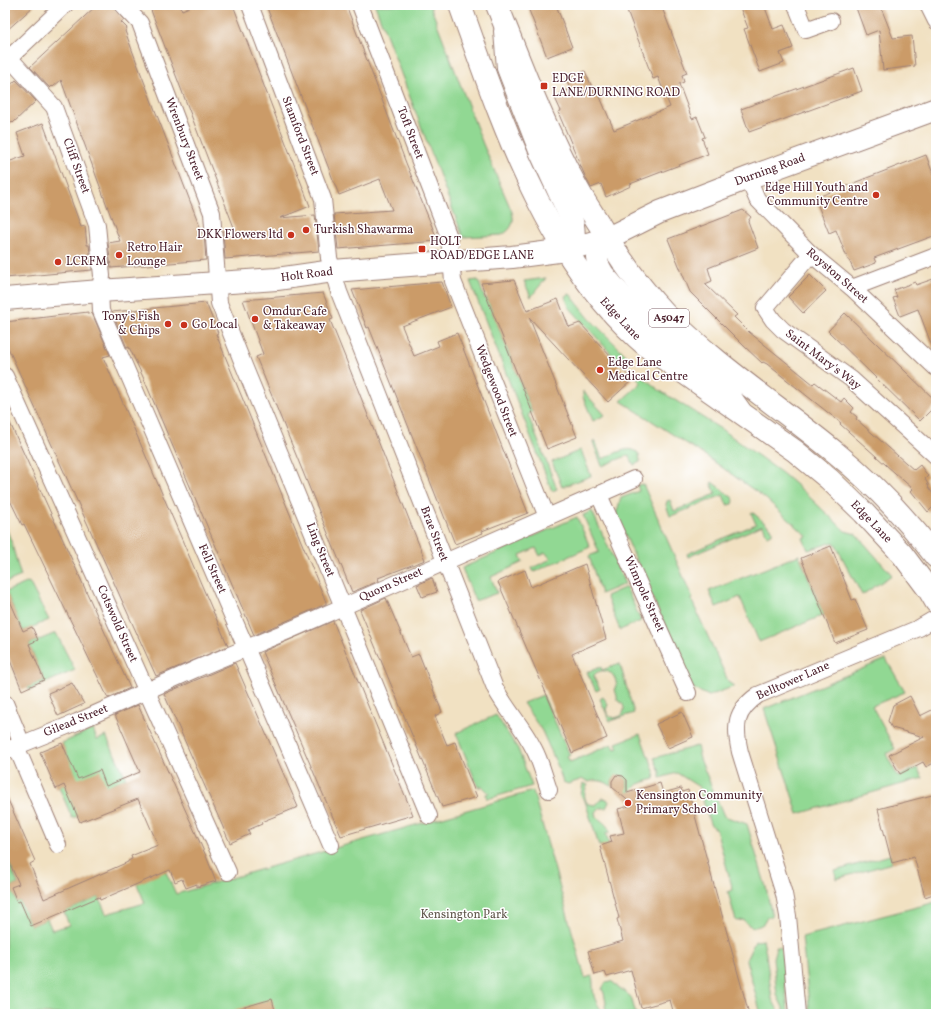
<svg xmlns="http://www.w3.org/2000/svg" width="941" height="1019" font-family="Vollkorn,serif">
<rect width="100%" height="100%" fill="#fff"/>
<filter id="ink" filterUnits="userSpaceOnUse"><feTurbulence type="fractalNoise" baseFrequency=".025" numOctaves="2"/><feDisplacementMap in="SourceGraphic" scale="8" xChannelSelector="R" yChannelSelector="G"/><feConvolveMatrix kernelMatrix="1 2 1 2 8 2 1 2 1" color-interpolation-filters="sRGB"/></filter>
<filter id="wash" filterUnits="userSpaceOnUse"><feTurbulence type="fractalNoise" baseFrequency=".012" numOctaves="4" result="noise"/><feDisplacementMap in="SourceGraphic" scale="16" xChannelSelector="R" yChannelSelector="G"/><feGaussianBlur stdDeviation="0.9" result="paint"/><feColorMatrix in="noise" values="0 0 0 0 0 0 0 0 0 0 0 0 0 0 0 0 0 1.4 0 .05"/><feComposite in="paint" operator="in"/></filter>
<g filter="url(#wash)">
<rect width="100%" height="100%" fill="#f1e1c2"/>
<g fill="#91d893" stroke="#6e7c5f">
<path d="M375 5H430L483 144 512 212C515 222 512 229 502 235L463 237Z"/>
<path d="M546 278 531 297 524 281Z"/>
<path d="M478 280 485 299 487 298 532 412 528 415 557 489 552 491 470 281Z"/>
<path d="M570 294 589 318 632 361 626 366 617 357 615 358 569 307 565 296Z"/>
<path d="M637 372 659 390 724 431 782 473 802 490 845 531 856 534 892 575 862 595 834 542 808 550 803 538 807 536 765 498 706 456 621 401 641 383 635 375Z"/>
<path d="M583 391 605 415 593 421 583 397Z"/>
<path d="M595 441 602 459C613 455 630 443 639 454L640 462 634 465 629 455 602 466 593 442Z"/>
<path d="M581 450 591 476 562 487 552 462Z"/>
<path d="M712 482 733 498 734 501 733 504 727 505 723 495 671 516H670L666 505 667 501 670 500 674 511 716 494 711 483Z"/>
<path d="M643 484 693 599H691L729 683 735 686 709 696 692 688 616 514 621 498 639 491 637 485Z"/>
<path d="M592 511 625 584 601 594 589 556 599 552 583 515Z"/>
<path d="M752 512 772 529V534L767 536 763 525 688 557 687 554 756 524 751 513Z"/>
<path d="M577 517 590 547 534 572 532 568 551 559 545 552 540 556 536 548 520 555 523 562 491 577 497 593 475 601 462 568Z"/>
<path d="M5 526C13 542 15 559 21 576L5 583Z"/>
<path d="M799 555 824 615 759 642 740 597 716 607 709 591Z"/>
<path d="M29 582 49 620 23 631 7 594 5 592Z"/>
<path d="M626 587 641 621 620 630 606 596Z"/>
<path d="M56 633 75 670 29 690 28 687 44 680 29 644Z"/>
<path d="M886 659 905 692 872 706 895 749 886 754 898 777 917 768 923 778 798 814 764 709Z"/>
<path d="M620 664 634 713 610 721 600 699 603 697 608 704 606 710 609 716 615 718 621 716C626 711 625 703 617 700 618 696 615 692 615 688 616 684 617 685 616 682 614 671 601 667 594 675L595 680 600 689 596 691 587 672 601 667 602 670Z"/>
<path d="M543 695 570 755 567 757 570 762 612 744 615 749 618 748 616 743 640 734 648 756H649L655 774 654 779 638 784 631 791 623 795V791L627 787V780L623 776H616L612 781V787C606 781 597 779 589 782L583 779 568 784 563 782 558 767 542 731 523 703Z"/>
<path d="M496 715 518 749 532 786 487 799 486 794 489 793 483 787H478L456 733Z"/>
<path d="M93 729 97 740 106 736 126 778 88 794 78 816 72 818 59 787 77 779 62 743Z"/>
<path d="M697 746 700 759 724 816 747 824 766 887 772 917H767L764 923C757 929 749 928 744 920L736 921 728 892 733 890 716 829 710 824 699 787 677 773 660 778V772L654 758Z"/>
<path d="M583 783 588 785C584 790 583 798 588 804L596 805 602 798 607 799 609 802 606 808H599L595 812 596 817C602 821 608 825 610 832L606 833 611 852 605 845 599 846 585 801 581 795Z"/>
<path d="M533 791 585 978 592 976C594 984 592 992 595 999 597 1005 601 1008 602 1014H5V853L18 884 11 887 17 902 20 901 31 926 47 919 52 930 69 925 64 912 99 897 106 914 145 903 137 884 161 861 176 894Z"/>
<path d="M890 855 892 863 836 879 835 871Z"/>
<path d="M936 902V1014H810L802 937Z"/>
<path d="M763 940 766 954 772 999 780 1014H761L746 960 755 941Z"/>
<path d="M776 947H781L788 1011 785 1012 777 995 773 958Z"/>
<path d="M611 981 631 997 636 1014H608L605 1007 606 1003 604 993 602 989 606 982Z"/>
</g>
<g id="blocks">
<g fill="#cb9b67">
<path d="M5 5H35L5 32Z"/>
<path d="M97 5H114L116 11 124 20 121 22 127 28 125 31 138 66 200 227 201 233H204L206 260 111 268 108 243 120 241 61 80 53 87 52 86 50 88 30 67Z"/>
<path d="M149 5H180L182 10 194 5H233L310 206 280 218 315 215 319 251 225 259 223 231 235 230Z"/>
<path d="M266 5H346L406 163 438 241 338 249 334 214 392 210 380 179 339 195Z"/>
<path d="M527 5H556L572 47 547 57Z"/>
<path d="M625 5H661L687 73 682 75 684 82 679 84 692 119 697 117 705 137 702 138 708 154 630 184 631 186 606 197 601 184 591 188 585 176 558 112 561 111 555 98 561 96 560 94 570 89 566 79 585 71 595 94 598 92 614 130 670 107 658 77 653 79Z"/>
<path d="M739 5H764L773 29 784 25 793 48 780 53 784 63 760 72 744 29 748 28Z"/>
<path d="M855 5H880L893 38 912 36 915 66 883 70 879 30 866 35Z"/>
<path d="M854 68 862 91 749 132 741 109Z"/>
<path d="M16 80 36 101 13 123 12 122 5 128V90Z"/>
<path d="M43 123 81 227 85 226 87 245H89L92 270 5 278V163L25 156 17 133Z"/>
<path d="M926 155 936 182V235L874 258 876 263 854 271 849 260H848L836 230 829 233 815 198Z"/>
<path d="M743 210 751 217 748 221 758 248 708 268 712 281 705 284 737 315 734 317 749 332 813 384 815 382 841 402 844 398 854 408 851 412 857 417 856 419 914 470 920 465 928 476 925 479 929 486 928 487 936 498V504L928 512 911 491 913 489 840 424 841 423 767 364 763 362 762 363 744 346 690 292 668 239Z"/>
<path d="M810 275 826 291 803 313 788 297Z"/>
<path d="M936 278V353L935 354 918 309 900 316 893 298 897 297 894 290 915 282 916 285Z"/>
<path d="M514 280 527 311 558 299 569 327 580 323 632 380 608 402 529 317 577 437 547 449 481 283Z"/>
<path d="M442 282 451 307 402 326 414 356 439 346 437 341 457 333 528 513 482 531 483 533 455 544 369 327 367 328 352 290Z"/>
<path d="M323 293 333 319 330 320 345 357 425 560 378 578 379 581 352 592 256 357 263 354 243 300Z"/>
<path d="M206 303 218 333 216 334 326 602V604L254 635 143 377 129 347 127 348 112 312Z"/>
<path d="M88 312V314L92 313 110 355 103 357 228 646 156 676 5 341V322Z"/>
<path d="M845 313 936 401V405L920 421 828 331Z"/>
<path d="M5 412 130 688 108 698 24 524 22 525 5 490Z"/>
<path d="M831 546 852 600 855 599 868 630 835 643 801 558Z"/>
<path d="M585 564 606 639 572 654 607 738 572 753 498 582 525 570 531 587Z"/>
<path d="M432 578 437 592 422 597 417 585Z"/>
<path d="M5 589 23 631 32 627 38 640 29 644 44 680 22 690 5 648Z"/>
<path d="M386 598 411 657 419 654 442 712 435 716 447 745 455 742 477 797 442 807 360 610Z"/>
<path d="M333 621 413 815 341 836 262 652Z"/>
<path d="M235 663 298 807 261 822 262 824 248 830 250 834 230 843 164 694Z"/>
<path d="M72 683 84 704 58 716 48 693Z"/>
<path d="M910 696 920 716 936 708V762L926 767 923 762 900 774 889 755 924 737 892 728 888 721 893 705Z"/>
<path d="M138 705 206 856 216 881 197 887V884L186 888 182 879 175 882 170 870 100 900 99 897 31 926 20 901 17 902 11 887 19 884 5 853V793L35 861 30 864 44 899 128 862V861L132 859 131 856 158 845 138 799 80 822 64 785 56 789 40 752 62 743 78 779 100 770 106 786 140 772 115 715Z"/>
<path d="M682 712 693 737 668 748 656 724Z"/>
<path d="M616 775 623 776 627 780V793L660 783 663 793 681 788 682 792 688 790 749 1014H674L670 1000 641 1008 631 970 607 977 605 972 595 975 588 951 623 941 617 919 619 918 600 846 612 842 610 836 624 833 618 809 633 805 612 787V781Z"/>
<path d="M936 794V893L925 897 914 857 892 863 878 809Z"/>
<path d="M272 999 276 1014H235L234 1010Z"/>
</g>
</g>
</g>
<g filter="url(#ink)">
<use href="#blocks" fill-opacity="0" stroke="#9e8076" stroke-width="1"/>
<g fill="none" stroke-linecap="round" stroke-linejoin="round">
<g stroke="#9e8076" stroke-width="18">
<g id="street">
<path d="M123 5 140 23 212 213 219 303 244 366 429 816"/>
<path d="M250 5 323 199 329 258 339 292 495 688C506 709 523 727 534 749 541 762 544 776 549 790"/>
<path d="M360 5 449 237 453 281 547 517"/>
<path d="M796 5 806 30 831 21"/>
<path d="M928 5 936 21"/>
<path d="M5 53 54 107 97 225 102 276 100 291 101 311 331 845"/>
<path d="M5 62 65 5"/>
<path d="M748 178 757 199 811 254 852 288 936 368"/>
<path d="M811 254 765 308 773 320 783 330 851 379 936 456"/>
<path d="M852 288 936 256"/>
<path d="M5 376 228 872"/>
<path d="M599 495 688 693"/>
<path d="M5 703 22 744"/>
<path d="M16 746 58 845"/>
<path d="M5 751 77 722 196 669 290 630 634 479"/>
<path d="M797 1014 788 916 784 894 740 752C734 726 735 711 758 695L919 628 936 618"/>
</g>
</g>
<g stroke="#9e8076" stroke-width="24">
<g id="secondary">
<path d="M505 31 508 68 541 153 571 218C575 230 576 241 566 250"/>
<path d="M608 238 602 244 597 257 598 265 603 274 636 313 658 335 683 357 720 383 740 411"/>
<path d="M5 299 100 291 277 279 333 271 512 257 566 250 608 238 660 212 748 178 936 109"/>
</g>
</g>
<g stroke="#9e8076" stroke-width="24">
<g id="highway">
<path d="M460 5C503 125 548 264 649 348L795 451 829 479 864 513 902 554 929 590 936 602"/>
<path d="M497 5C521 65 544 127 575 184 582 198 591 211 599 224 618 256 639 287 665 314 717 366 780 407 836 453 873 483 907 519 936 557"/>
</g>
</g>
<use href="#street" stroke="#fff" stroke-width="16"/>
<use href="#secondary" stroke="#fff" stroke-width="22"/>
<use href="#highway" stroke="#fff" stroke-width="22"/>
</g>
</g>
<g fill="#c8321e" stroke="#fff" stroke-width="1.5">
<rect x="540" y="82" width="8" height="8" rx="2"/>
<circle cx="876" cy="195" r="4"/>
<circle cx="306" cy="230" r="4"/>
<circle cx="291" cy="235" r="4"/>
<rect x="418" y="245" width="8" height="8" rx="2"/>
<circle cx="119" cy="255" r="4"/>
<circle cx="58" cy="262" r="4"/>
<circle cx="255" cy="319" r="4"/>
<circle cx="168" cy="324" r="4"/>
<circle cx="184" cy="325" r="4"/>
<circle cx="600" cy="370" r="4"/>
<circle cx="628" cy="803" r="4"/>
</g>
<g text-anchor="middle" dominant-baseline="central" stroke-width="3" stroke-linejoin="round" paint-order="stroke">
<rect fill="#fff" stroke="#80626b" stroke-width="1" x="649" y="309" width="40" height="18" rx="3"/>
<g font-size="11" font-weight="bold" fill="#4a1f2b">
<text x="669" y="318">A5047</text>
</g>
<g font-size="12" fill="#4a1f2b" stroke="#fff" text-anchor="start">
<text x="552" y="79">EDGE<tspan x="552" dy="14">LANE/DURNING ROAD</tspan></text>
<text x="868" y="188" text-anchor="end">Edge Hill Youth and<tspan x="868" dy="14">Community Centre</tspan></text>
<text x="314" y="230">Turkish Shawarma</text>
<text x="283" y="235" text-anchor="end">DKK Flowers ltd</text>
<text x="430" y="242">HOLT<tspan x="430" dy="14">ROAD/EDGE LANE</tspan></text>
<text x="127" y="248">Retro Hair<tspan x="127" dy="14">Lounge</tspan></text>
<text x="66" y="262">LCRFM</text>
<text x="263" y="312">Omdur Cafe<tspan x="263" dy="14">&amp; Takeaway</tspan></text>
<text x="160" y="317" text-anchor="end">Tony's Fish<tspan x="160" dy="14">&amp; Chips</tspan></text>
<text x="192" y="325">Go Local</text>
<text x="608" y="363">Edge Lane<tspan x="608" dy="14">Medical Centre</tspan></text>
<text x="636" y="796">Kensington Community<tspan x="636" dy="14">Primary School</tspan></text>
</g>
<g font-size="12" fill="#4a1f2b" stroke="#fff">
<text transform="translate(410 133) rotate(69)">Toft Street</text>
<text transform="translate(300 136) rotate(69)">Stamford Street</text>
<text transform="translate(184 139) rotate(69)">Wrenbury Street</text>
<text transform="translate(76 166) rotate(70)">Cliff Street</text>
<text transform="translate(770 170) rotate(-20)">Durning Road</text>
<text transform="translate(307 275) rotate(-7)">Holt Road</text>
<text transform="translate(837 276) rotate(41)">Royston Street</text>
<text transform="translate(620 319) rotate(47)">Edge Lane</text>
<text transform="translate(823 360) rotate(37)">Saint Mary's Way</text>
<text transform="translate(496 391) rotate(69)">Wedgewood Street</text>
<text transform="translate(871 522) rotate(46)">Edge Lane</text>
<text transform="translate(434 534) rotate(69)">Brae Street</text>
<text transform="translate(320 550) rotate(68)">Ling Street</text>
<text transform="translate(212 569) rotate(66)">Fell Street</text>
<text transform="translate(391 585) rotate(-24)">Quorn Street</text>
<text transform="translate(644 594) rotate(66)">Wimpole Street</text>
<text transform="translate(117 624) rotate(66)">Cotswold Street</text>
<text transform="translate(793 681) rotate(-24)">Belltower Lane</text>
<text transform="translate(76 721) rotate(-22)">Gilead Street</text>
</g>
<g font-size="12" fill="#5f564a" stroke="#fff">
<text x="464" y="915">Kensington Park</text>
</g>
</g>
<rect width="941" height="1019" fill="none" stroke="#fff" stroke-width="20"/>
</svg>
